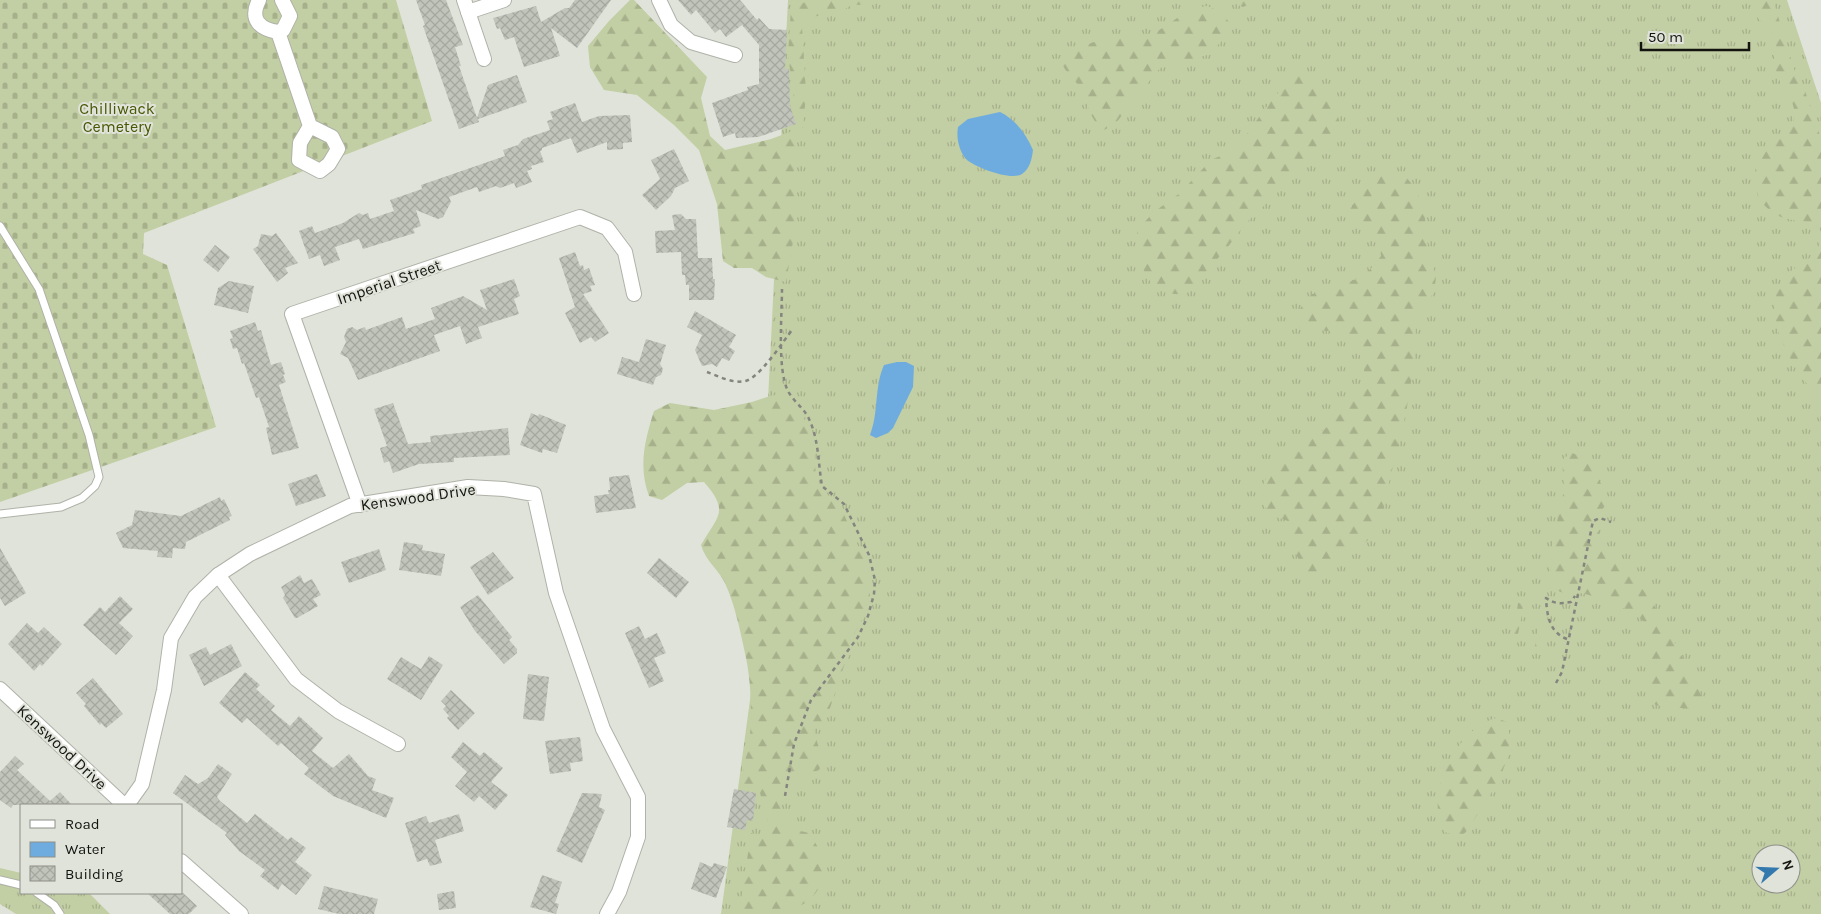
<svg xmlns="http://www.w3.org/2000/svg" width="1821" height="914" font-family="Karla,sans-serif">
<defs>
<pattern id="grass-tufts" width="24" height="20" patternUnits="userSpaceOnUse" patternTransform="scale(1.25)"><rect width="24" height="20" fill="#c2cea3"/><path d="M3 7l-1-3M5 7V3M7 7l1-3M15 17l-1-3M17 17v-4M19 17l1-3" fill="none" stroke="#a6b08b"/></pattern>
<pattern id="forest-firs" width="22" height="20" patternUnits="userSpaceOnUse" patternTransform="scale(1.25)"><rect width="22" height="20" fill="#c2cea3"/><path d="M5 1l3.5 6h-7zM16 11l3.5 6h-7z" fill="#a6b08b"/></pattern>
<pattern id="cemetery-stones" width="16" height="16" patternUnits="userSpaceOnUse" patternTransform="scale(1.25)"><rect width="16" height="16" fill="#c2cea3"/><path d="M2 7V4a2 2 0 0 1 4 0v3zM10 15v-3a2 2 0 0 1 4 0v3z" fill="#a6b08b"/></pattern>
<pattern id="building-cross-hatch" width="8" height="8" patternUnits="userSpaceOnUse" patternTransform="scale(1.25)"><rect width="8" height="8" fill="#c1c4ba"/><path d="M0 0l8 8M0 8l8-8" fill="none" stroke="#a5a89f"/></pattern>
</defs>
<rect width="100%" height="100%" fill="#e0e3d9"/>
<g fill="url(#grass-tufts)" fill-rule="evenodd">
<path d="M788 0H1787L1821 103V914H721L763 604 764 480ZM1761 854H1791V884H1761Z"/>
<path d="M0 868 21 873V893H89L110 914H16L0 904Z"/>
</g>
<g fill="url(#forest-firs)">
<path d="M630 0H634L707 77 701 98 710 136 725 150 771 139 798 129 788 55 791 9 809 0H890C877 4 868 4 855 5 850 5 846 9 841 11 826 15 812 13 802 27L806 93 803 128 798 129 794 165 795 230 786 282 766 277 752 268H734L723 261 717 204 699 150 674 125 637 95 604 90 590 67 588 46 609 21Z"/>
<path d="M1226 0H1259L1243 7Z"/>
<path d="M1754 0H1773L1796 75 1803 85 1821 139V232L1818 225C1806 220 1794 222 1781 217 1768 211 1757 201 1756 186 1755 179 1754 170 1757 164 1765 143 1799 135 1794 109 1793 100 1787 97 1783 89 1780 83 1778 75 1775 68 1772 57 1778 47 1775 38 1768 19 1754 27 1754 0Z"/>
<path d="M1207 6 1221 12 1229 22 1222 41 1207 55 1160 68 1115 124 1104 130C1088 119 1088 100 1078 85 1071 75 1064 70 1059 59 1070 49 1105 37 1120 36 1130 36 1133 39 1146 35 1163 31 1174 19 1189 10 1194 8 1202 7 1207 6Z"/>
<path d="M1301 73C1313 78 1313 79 1321 90 1323 93 1327 93 1330 96 1334 99 1336 105 1337 110 1342 132 1332 151 1311 159L1245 224 1227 248 1186 294C1146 298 1137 263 1137 230L1154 212 1180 193 1211 160 1236 149 1270 102 1291 78Z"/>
<path d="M1388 172 1405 176 1416 189 1424 209 1428 248 1436 277 1434 293 1416 313 1415 357 1406 413 1386 495 1382 520 1376 534 1343 559 1332 571 1323 575H1314L1305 569 1292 548 1291 522 1270 515C1266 508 1260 499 1262 490 1263 477 1288 450 1298 442 1306 436 1318 435 1326 428 1337 418 1361 393 1364 377 1365 371 1363 364 1361 358 1359 351 1356 344 1350 339 1335 327 1315 333 1299 327L1295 319 1301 307 1312 294C1321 294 1327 290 1336 287 1358 279 1367 276 1381 256L1379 241 1372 228 1352 221 1349 211 1370 179Z"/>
<path d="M1821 237V401C1796 373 1753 310 1787 275 1801 260 1818 260 1821 237Z"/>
<path d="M773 395 783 397 795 405 804 418 813 447 816 475 821 488 841 508 868 568 870 596 865 614 855 632 852 650 844 666 826 720 813 729 819 748 826 749V756L819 770 801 777 782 794C781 805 782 817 772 825L777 822 779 826 809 833C819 847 826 861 822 880 812 914 773 914 739 914L751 833 761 835 765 833 767 824H771L768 822 760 793 743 786C741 769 748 754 750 737 752 710 751 680 745 653 740 630 735 605 725 583 718 569 705 560 701 545 718 515 730 512 704 482L687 483 662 500 649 496C638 466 645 440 654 411L670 403 714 410 752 402Z"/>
<path d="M1572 453C1591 458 1605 485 1606 505L1596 516C1596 551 1637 575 1654 605 1672 637 1690 670 1705 704L1704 709 1699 711C1686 706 1661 709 1654 704 1638 692 1660 651 1648 627 1640 612 1601 598 1585 594 1575 591 1565 597 1556 589 1540 574 1562 508 1564 488 1564 478 1561 468 1564 458Z"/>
<path d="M1518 603 1524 604 1515 649 1511 648Z"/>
<path d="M1540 612 1544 613 1540 647H1535Z"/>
<path d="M1496 718 1507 722C1518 764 1487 798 1466 832L1459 837 1445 832C1422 796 1457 728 1496 718Z"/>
</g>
<path fill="url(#cemetery-stones)" d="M0 0H396L432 121 144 233 143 254 167 265 216 427 0 502Z"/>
<g fill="#6eacdf">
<path d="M1000 112C1016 120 1026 134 1033 150 1032 158 1030 169 1022 174 1011 181 977 168 967 160 959 152 956 137 958 127L968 119Z"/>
<path d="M897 362H906L914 366 913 387 893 428 888 433 876 438 870 435C879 413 874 387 884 365Z"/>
</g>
<g fill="url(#building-cross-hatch)">
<path d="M416 0H446L463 45 455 47 461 66H459L477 118 488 85 517 75 527 102 478 119 479 122 459 129 423 26 425 25Z"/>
<path d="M575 0H611L577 48 551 28 560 56 524 67 514 37 505 40 500 28 497 29 493 18 536 6 541 22 565 8H569Z"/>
<path d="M678 0H740L757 20 759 18 769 29 787 30 785 69H789L790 106 796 124 758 137 736 138 735 133 723 137 712 103 748 90 747 87 759 84V45L742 25 726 37 720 29 715 33 696 10 691 15Z"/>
<path d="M575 103 582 122 599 116 630 115 632 142 623 143V149L607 150V142L577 153 571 138 542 148V150L540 151 544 162 531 166 532 169 527 171 532 182 516 188 514 183 500 188 496 186 479 192 477 187 449 197 451 202 443 217 438 219 416 210 421 226 413 229 415 233 363 249 359 239 335 247 340 260 324 266 320 255 309 259 299 231 312 226 315 233 343 223 359 213 363 215 368 213 370 219 394 211 390 200 422 189 421 185 505 156 503 150 518 145 523 139 550 130 547 121 553 119 550 112Z"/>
<path d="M674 149 689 181 675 188 671 196 656 210 642 195 660 179 651 160Z"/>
<path d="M681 214 686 219H696L698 258H712L713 279H715L714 300H689V285H686L685 275H682L681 252 656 253 655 231 675 230 672 215Z"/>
<path d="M276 233 298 263 285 268 288 273 277 282 253 249 258 246 261 234 272 236Z"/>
<path d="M215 245 230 257 218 272 203 260Z"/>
<path d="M575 252 580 266 583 265 584 270 589 268 595 285 590 286 592 291 583 294 609 333 595 342 591 337 580 343 565 313 575 307 559 258Z"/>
<path d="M514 279 520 296 514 299 519 314 478 327 482 338 466 344 460 326 434 335 440 351 358 380 348 358 340 354 346 342 344 337 347 329 352 327 357 330 365 327 366 330 402 317 406 329 435 319 431 308 463 296 487 310 480 290Z"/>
<path d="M229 281 254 286 248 313 214 305 218 288Z"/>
<path d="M695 311 736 335 729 347 735 351 729 361 722 358 717 367 712 364 702 366 695 350 702 335 687 327Z"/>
<path d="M255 322 258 331 261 330 271 365 281 362 285 374 283 375 286 382 279 385 299 448 272 455 266 428 269 427 259 397 256 398 244 363 242 364 237 348 233 349 230 339 233 338 230 331Z"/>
<path d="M646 339 666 345 660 364 663 369 661 375 656 377 653 385 617 374 622 357 639 362Z"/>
<path d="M393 403 408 444 431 442 430 436 508 428 510 455 454 458V462L419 464 393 473 389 461 384 463 380 448 387 446 374 409Z"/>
<path d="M531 413 538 416 539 414 566 425 557 453 543 449 542 453 520 445Z"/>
<path d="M317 474 326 496 296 506 288 484Z"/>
<path d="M629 475 636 508 596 513 594 496 609 494 608 490H610L609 477Z"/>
<path d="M220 497 221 501 224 499 232 516 229 517 230 520 186 542 185 549 173 548 172 558 157 557 158 551 123 548 116 533 132 525 135 510 181 516Z"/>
<path d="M404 542 423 545 422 550 445 554 441 576 399 570Z"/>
<path d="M0 548 26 593 5 606 0 598Z"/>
<path d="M379 549 386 570 349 583 341 562Z"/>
<path d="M493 552 514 578 488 595 470 567Z"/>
<path d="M659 558 689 582 676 598 647 573Z"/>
<path d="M300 575 304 583 312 579 321 595 313 599 318 606 297 618H295L283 598 285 595 281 587Z"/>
<path d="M478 595 512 637 509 640 517 649V653L504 664 475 631 460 607Z"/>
<path d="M120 596 133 609 119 623 133 636 116 655 83 625 100 607 105 612Z"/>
<path d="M27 623 38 633 44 627 62 644 42 666 40 664 34 671 8 644Z"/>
<path d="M639 626 645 639 657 633 666 653 654 658 664 681 649 688 625 633Z"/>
<path d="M231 644 242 666 204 686 189 655 206 647 210 655Z"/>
<path d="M429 656 443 665 421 700 387 679 401 657 421 669Z"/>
<path d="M245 672 260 685 256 689 275 706 271 710 290 726 299 716 323 738 312 751 333 768 349 754 368 776 376 779 372 790 394 798 386 818 333 796 304 774 309 768 281 743 278 746 247 718 242 723 219 703Z"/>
<path d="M528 674 549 677 544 721 523 719Z"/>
<path d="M93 678 123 714 106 728 101 723 100 725 84 706 86 704 76 693Z"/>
<path d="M451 690 475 713 458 730 447 718 449 716 443 709 446 706 441 701Z"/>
<path d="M580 737 583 761 570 763 571 771 550 774 545 741Z"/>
<path d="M463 742 480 756 484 752 503 768 491 782 508 795 495 810 479 796 474 802 455 786 467 772 451 757Z"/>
<path d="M15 756 24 764 17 770 50 801 60 792 72 805H13L11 808 0 800V772Z"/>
<path d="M218 764 232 774 217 797 220 801 247 823 255 814 288 840 291 837 306 848 295 862 312 875 296 895 282 884 278 890 260 876 265 870 239 851 225 835 227 833 173 793 185 775 198 784 208 778Z"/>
<path d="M734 789 756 793 753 821 747 820 745 830 727 827Z"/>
<path d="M582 793 602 794 599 807 605 810 582 863 556 851Z"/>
<path d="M459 814 464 831 435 840 442 863 430 866 427 859 417 862 405 823 426 816 429 823Z"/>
<path d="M700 862 712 867 714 863 727 867 716 898 691 889Z"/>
<path d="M542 875 562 882 555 903 559 904 556 914 530 907Z"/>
<path d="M324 886 378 899 374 914H339L318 909Z"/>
<path d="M454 891 456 908 439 910 437 894Z"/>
<path d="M147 893H183L197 906 189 914H170Z"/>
</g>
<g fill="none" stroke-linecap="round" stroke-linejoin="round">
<g stroke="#afb2a8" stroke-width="9">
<g id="service">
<path d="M0 226 39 289 89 435 99 477 95 486 82 498 61 507 0 514"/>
<path d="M0 880 21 885"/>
<path d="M37 893 54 905 60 914"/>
</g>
</g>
<g stroke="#afb2a8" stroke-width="16">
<g id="minor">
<path d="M259 0C249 20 260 29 278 32"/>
<path d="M464 0 484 59"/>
<path d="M659 0 671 25 691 42 735 55"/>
<path d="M468 12 504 0"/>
<path d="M278 32 310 126 332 137 338 149 329 164 320 171 299 160 300 143 310 126"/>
<path d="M278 32 283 30 290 16 282 0"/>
<path d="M360 505 292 314 580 217 607 228 625 252 634 294"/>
<path d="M218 575 296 679 338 711 398 744"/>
<path d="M0 689 124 805"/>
<path d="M127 805 142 784 164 690 171 638 195 597 218 575 250 554 350 506 468 487 504 489 534 494 556 593 603 729 638 797V837L619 892 607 914"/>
<path d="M181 861 241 914"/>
</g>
</g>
<g stroke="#83857e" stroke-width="2.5" stroke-dasharray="4 4" stroke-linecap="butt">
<path d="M782 289C782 314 777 370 788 391 793 401 804 408 809 419 819 440 818 463 822 486L844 504 869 555 875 580 874 594 868 616 858 637 811 700 794 744 785 796"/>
<path d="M707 372C718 376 733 384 745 381 760 378 783 341 793 329"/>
<path d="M1567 639C1549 632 1547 615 1546 598 1555 604 1560 604 1571 602L1575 596"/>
<path d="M1556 683 1562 672 1593 521 1600 518 1611 522"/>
</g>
<use href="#service" stroke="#fff" stroke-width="7"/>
<use href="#minor" stroke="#fff" stroke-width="14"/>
</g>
<g text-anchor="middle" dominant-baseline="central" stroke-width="4" stroke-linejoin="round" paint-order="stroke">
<g font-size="16" fill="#485803" stroke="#e0e3d9">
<text x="117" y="108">Chilliwack<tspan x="117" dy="18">Cemetery</tspan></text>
</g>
<g font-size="16" fill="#131410" stroke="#e0e3d9">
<text transform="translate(389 282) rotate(-19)">Imperial Street</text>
<text transform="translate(418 497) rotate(-8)">Kenswood Drive</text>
<text transform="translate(62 747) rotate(43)">Kenswood Drive</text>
</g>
</g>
<rect x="20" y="804" width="162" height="90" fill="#e0e3d9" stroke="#8e9089"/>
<rect x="30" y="820" width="25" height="8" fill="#ffffff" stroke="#8e9089"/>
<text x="65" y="829" font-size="15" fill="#131410">Road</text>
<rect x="30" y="842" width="25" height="15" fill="#6eacdf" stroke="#8e9089"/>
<text x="65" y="854" font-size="15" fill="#131410">Water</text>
<rect x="30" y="866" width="25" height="15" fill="url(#building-cross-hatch)" stroke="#8e9089"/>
<text x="65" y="879" font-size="15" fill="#131410">Building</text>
<g transform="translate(1776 869) rotate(71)"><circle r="24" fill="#e0e3d9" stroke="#8e9089"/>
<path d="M0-4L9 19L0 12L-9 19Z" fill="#3379ae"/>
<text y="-8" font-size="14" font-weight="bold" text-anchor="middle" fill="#131410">N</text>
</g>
<path d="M1641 42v8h108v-8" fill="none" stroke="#131410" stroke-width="2.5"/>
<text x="1648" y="42" font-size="15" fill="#131410" stroke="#e0e3d9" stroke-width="4" paint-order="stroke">50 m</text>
</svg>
